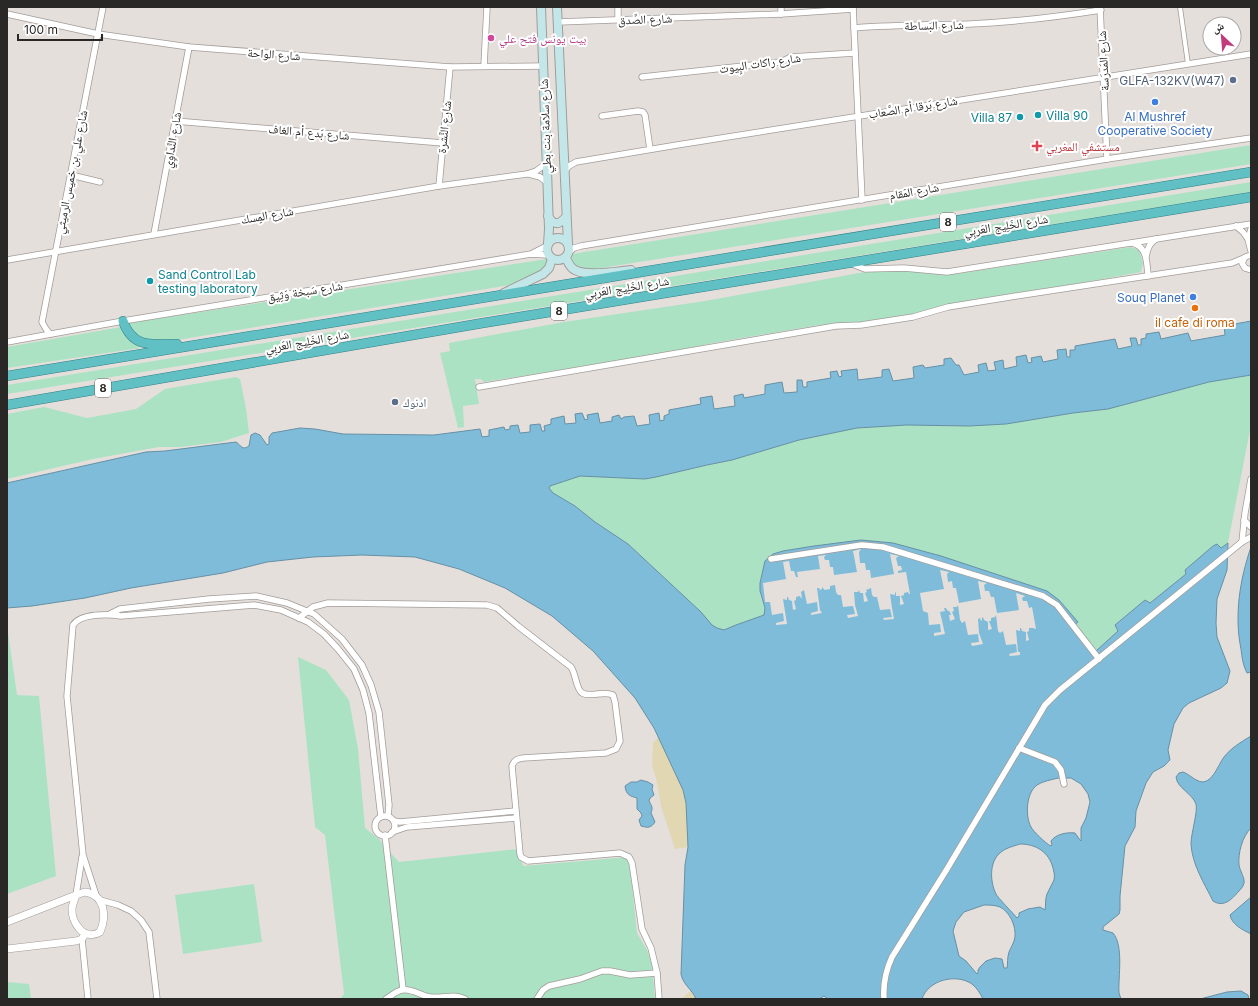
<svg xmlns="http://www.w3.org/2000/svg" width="1258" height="1006" font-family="Inter,'Noto Naskh Arabic',sans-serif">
<rect width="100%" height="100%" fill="#e5dfdc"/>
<g fill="#abe2c3">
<path d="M1251 145V164L589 270 573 264 572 254Z"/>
<path d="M1251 182V192L7 394V385Z"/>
<path d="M1131 247 1139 250 1143 263 1141 272 1064 286 976 299 925 312 862 323 819 325 713 343 665 353 484 382 481 379H475L479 404 463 406 464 427 458 428 440 353 450 351 449 343 564 322 705 301 870 271 895 269 932 274H956Z"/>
<path d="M547 259 548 267 510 285 159 343 136 337 129 323Z"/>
<path d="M121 327 131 341 140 348 7 368V347Z"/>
<path d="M1251 375V425L1228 543 1221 549 1217 544 1213 546 1185 570 1186 574 1149 603 1145 600 1115 625 1118 631 1096 651 1074 625 1077 622 1069 613 893 543 861 540 814 546 783 551 773 554C770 561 760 585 760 591 759 599 768 607 764 615L736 625 724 630 717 628 712 625 701 612 628 544 595 522 575 506 553 493 549 488 550 486 580 476 645 479 656 477 707 465 732 460 799 440 857 428 907 425 969 426 1050 417 1073 413 1108 409 1209 382Z"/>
<path d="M236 377 240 379 246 408 249 433 221 442 180 447H159L93 459 7 479V414L44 407 87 418 136 409 165 389Z"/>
<path d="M7 632H8L17 695 39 696 56 876 7 894Z"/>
<path d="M298 657 326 670 349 700 358 749 365 828 379 839 384 846 399 862 518 849 523 866 629 857 637 933 647 950 652 964 655 999H340L344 994 325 835 315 827Z"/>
<path d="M254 884 262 942 183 954 175 895Z"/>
<path d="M7 982 29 984 31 999H7Z"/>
</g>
<g fill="#e1d7b2">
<path d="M659 736 683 790 686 803 688 847 675 849 661 806 656 778 652 765 653 743Z"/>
<path d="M691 990 696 999H682Z"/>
</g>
<g fill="#7fbcda" stroke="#6690a4" fill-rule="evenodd">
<path d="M1251 321V375L1209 382 1108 409 1073 413 1006 424 969 426 907 425 857 428 799 440 732 460 707 465 656 477 645 479 580 476 550 486 549 488 553 493 575 506 595 522 628 544 701 612 712 625 717 628 724 630 736 625 764 615 765 608 760 591V583L765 561 773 554 783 551 814 546 861 540 893 543 941 556 1047 591 1059 600 1078 622 1074 625 1096 651 1118 631 1115 625 1145 600 1150 603 1186 574 1185 570 1213 546 1217 544 1221 548 1228 543 1227 570 1217 599 1216 623 1217 637 1230 671 1227 683 1221 688 1189 703 1183 708 1174 724 1168 750 1170 760 1164 766 1153 772 1146 783 1136 811 1135 827 1125 846 1120 896V910L1119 914 1103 927V930L1113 933C1124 946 1118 977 1119 993L1121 999H983C980 993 977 988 972 984 956 973 928 980 922 999H828L824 996 819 999H696C692 989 683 985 681 974L685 865 688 847 686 803 683 790 654 728 635 698 593 651 552 616 505 588 459 569 415 557 362 555 313 557 267 562 223 573 131 588 85 598 32 606 7 608V483L146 452 165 451 236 442C241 445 242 451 249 446L251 435 255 433 260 435 267 445 269 444V437L272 433 300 428 315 429 343 434 434 435 480 429 482 437 489 436V430L504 427 505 430 510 429V426L518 425 520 433 530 432V425L540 424 542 431H545L544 426 551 424V419L564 416 565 424 576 423 575 414 582 413 585 420 588 419 587 415 598 413 600 423 612 421V417L619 415 621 419 624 417 634 416 637 426 650 424 649 415 659 413 660 421 664 420V416L669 414V410L701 404 700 398 712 396 714 409 735 406 734 396 743 394 744 398 765 394V385L782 382 784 393 797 392V380H802L803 387H807V382L831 378 830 372 837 371 839 377 842 376 841 371 857 369 858 380 882 377V370L889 369 893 381 914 378 913 367 923 365 925 368 944 365V359L951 358 956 365H959L964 375 979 372 978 365 986 363 988 371 996 370 994 362 1003 360 1004 369 1017 366 1016 357 1026 355 1028 363 1032 362 1031 358 1041 356 1043 362 1058 359 1057 350 1066 349 1067 357H1070V350H1075V346L1115 339 1118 349 1132 346 1130 338H1136L1138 345H1141V339L1146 338V334L1159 332 1161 339 1188 333 1191 341 1225 335 1224 326ZM1058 778H1071L1081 784 1088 794 1090 802 1086 818 1081 828V841L1080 840 1075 833C1067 832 1056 834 1051 841L1052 845 1051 846C1046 844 1033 831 1031 827 1025 816 1026 793 1037 785 1043 781 1051 780 1058 778ZM1020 844C1036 844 1049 852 1053 868 1054 872 1055 876 1054 880 1052 885 1049 889 1047 894 1045 899 1046 905 1045 910L1040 907 1028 909 1019 913V916L1017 918C1014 914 997 897 996 894 990 882 989 862 1000 853 1005 848 1014 846 1020 844ZM984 905C989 905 995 905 1000 907 1010 912 1016 926 1015 937 1014 943 1011 947 1009 952 1007 958 1008 963 1007 968H1004L1002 959 995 958 986 961 980 967 978 970V973L977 974 966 961 959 956 953 931 956 922 964 912Z"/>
<path d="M1251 547V672L1247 673C1243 665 1242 658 1241 649 1234 615 1240 579 1251 547Z"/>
<path d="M1251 736V828C1242 837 1238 853 1239 865 1240 871 1245 878 1244 883 1243 887 1241 889 1239 891 1232 899 1224 908 1213 901 1204 883 1192 864 1191 844 1191 833 1198 812 1196 804 1192 793 1177 788 1176 777L1179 773 1183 772C1189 774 1195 781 1202 782 1213 782 1218 765 1224 757 1231 748 1241 742 1251 736Z"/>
<path d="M641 780 648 782 653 785 652 789 654 795 650 798 649 801C652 806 653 808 651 813L655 822C651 828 648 828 641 826L639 820 642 816 641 813 637 809V798C630 796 626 795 625 786L631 782H637Z"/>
<path d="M1251 897V934C1243 930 1232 925 1230 915Z"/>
<path d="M1241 991 1248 995 1249 999H1200L1227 992Z"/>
</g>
<g fill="#e5dfdc">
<path d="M861 549 859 552 860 563H865L866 570H870L871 578 894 574 890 554 899 556 896 558 898 566H901L902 570 898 571V573L906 572 910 594H909L908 592 904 593V595L901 596 904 604 900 605V596H896V592L895 593V595L890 594 892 608 894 619 884 620 883 618 892 617 890 609 880 610 877 597H874L872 595 871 588 866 590 867 592 865 593 868 601 864 602 863 593H860L859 590 858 592H854L855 605 858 616 848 618 847 615 855 614 853 606 843 607 841 595H838L836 592 835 585 830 586V589L825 590 822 587V589L820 590 819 588H817L820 610 822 613 811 615V613L818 611 817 602 807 604 804 590 801 592 802 598H801L800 596 796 597V600L794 601 796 609 793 610 792 601 789 600 788 597H787V600L783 599 787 624 776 625V623L784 621 783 613 772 615 770 602H765L763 583 786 579 783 562 789 561 791 571H794L796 577H798L797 572 820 569 818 556 826 555 824 557 825 560H829L830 567H833L834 575 857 572 853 551Z"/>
<path d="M940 570 949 572 947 574 948 582 952 581 953 588H956L959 603 981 599 978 581 987 583 984 585 985 591H989L991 597H994L997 613 1019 610 1016 593 1025 596 1022 598 1023 601H1027L1029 608 1032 607 1036 629 1033 628H1029V631L1027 632 1029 640 1026 641V632L1022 631 1021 628H1020V631L1016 630 1018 652H1020V655L1010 656 1009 654 1017 652 1016 644 1006 645 1003 631 1000 633 998 631 996 615 995 617 991 618V621H989L992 629 988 630V622L984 620 983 617 982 618V620L981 621 980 618 978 619 979 633 983 644 972 646 971 643 979 642 978 634 968 635 965 621 962 623 960 620 958 605 957 607H953L954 611 952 612 955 619 950 621 949 615H951L950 612 947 610 946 608H944L945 611 940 612 945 634 934 636V633L941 632 940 624 929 625 928 613 923 611 920 593 944 589Z"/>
</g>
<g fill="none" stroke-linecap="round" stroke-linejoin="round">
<g stroke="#a29c99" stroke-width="5.5">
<path id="pedestrian" d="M1180 7 1188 64"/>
</g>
<g stroke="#a29c99" stroke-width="7">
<g id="minor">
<path d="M618 7V20"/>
<path d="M781 7V14"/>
<path d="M853 7 862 200"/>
<path d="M1100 7 1107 159"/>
<path d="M7 14 98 34 189 47 450 67 543 66"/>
<path d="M558 22 781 14 853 9"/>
<path d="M854 28C892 25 931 25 970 24 1014 22 1057 17 1101 10"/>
<path d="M484 66 487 7"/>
<path d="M642 77 781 62 791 57 855 53"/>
<path d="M602 116 638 111 643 112 645 115 650 149"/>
<path d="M175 121 443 143"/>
<path d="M564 172 569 166 576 162 677 145 1251 54"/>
<path d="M529 174 540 177 548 183"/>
<path d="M71 175 100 182"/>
<path d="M439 186 450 67"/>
<path d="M1236 226 1243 232 1248 239"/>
<path d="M1251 229 1248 239 1251 251"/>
<path d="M154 234 189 47"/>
<path d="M1132 243C1147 246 1147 263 1148 276"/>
<path d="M533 253 547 246"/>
<path d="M568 253 574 248 581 246 1107 159 1251 138"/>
<path d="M1251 255 1245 257 1242 263 1245 268 1251 270"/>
<path d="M1146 257C1147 249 1149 243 1156 239"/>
<path d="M7 260 439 186 527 174 536 171 547 163"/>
<path d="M852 264 865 269 904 268 947 272 1251 224"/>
<path d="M50 334 46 329 42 322 103 7"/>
<path d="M7 342 123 321 531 254 548 255"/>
<path d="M479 387 836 326 861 325 913 317 948 307 1016 296 1232 263 1244 258"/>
<path d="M1244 520 1251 527"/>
<path d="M1242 542 1245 513 1251 479"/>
<path d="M771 559 855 546 862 545 883 547 1043 596 1057 605 1099 659"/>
<path d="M110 614 120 609 209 599 256 596 287 603 314 614 342 639 362 665 371 685 379 712 389 805 388 816"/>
<path d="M299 618 313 607 328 603 487 605 497 608 518 626 571 667C576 674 576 689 582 693 591 698 603 690 613 695L615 702 620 741 616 749 606 753 523 758C517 759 514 760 512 766L520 854 521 857 528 861 620 853 629 857 632 863 642 929 651 948 657 973 659 999"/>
<path d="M1019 748 1055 762 1061 770 1064 784"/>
<circle cx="385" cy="826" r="10"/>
<path d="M394 821 400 822 515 811"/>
<path d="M392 832 407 827 516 818"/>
<path d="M385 835 403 989"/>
<path d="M76 895 82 857"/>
<path d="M96 895 83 855 67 696 73 625C81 613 108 614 121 616L254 605 281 610 308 622 324 634 338 649 354 669 363 690 369 713 381 817"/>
<path d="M100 900 118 905 131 911 141 920 149 932 157 999"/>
<path d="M82 939 88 999"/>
<path d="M386 999C391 996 396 991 402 990 412 988 421 996 430 997 442 999 453 993 465 999"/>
<path d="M537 999 543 990 549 986 580 979 602 971H610L630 975 657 973"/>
<path d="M884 999C883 985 886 970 892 957L947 869 1045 705 1060 690 1242 542 1251 537"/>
</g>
</g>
<g stroke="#a29c99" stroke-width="8">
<g id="tertiary">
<path d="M85 892C105 895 107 916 100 932 84 942 71 922 72 908 73 903 75 899 76 895Z"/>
<path d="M7 922 76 895"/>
<path d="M7 949 76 941 82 939 85 934"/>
</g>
</g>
<g stroke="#a29c99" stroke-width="10">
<g id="secondary">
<path d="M541 7 547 170 549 229 548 244"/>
<path d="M557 7 568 244"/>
<path d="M548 216C554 226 559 225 566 217"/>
<circle cx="558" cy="249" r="11"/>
<path d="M566 258C568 262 570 268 575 270 587 277 618 271 631 270"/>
<path d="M504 293 543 274 549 268 552 259"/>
</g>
</g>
<g stroke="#338084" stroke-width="10">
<g id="trunk">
<path d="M123 321C133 349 152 344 177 344"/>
<path d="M7 376 1251 172"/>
<path d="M7 405 483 323 1251 197"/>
</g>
</g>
<use href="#pedestrian" stroke="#fff" stroke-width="4"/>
<use href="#minor" stroke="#fff" stroke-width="5.5"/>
<use href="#tertiary" stroke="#fff" stroke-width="7"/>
<use href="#secondary" stroke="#c3e7e9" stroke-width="8"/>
<use href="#trunk" stroke="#60c0c4" stroke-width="9"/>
</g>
<circle fill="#d1479c" stroke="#fff" stroke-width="1.5" cx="491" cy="38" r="4"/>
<g fill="#5c6f8a" stroke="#fff" stroke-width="1.5">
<circle cx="1233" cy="80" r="4"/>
<circle cx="395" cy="402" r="4"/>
</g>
<g fill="#3f7fe0" stroke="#fff" stroke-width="1.5">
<circle cx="1155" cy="102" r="4"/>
<circle cx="1193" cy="297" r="4"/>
</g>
<g fill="#0f9aa8" stroke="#fff" stroke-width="1.5">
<circle cx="1038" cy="115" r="4"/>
<circle cx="1020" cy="117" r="4"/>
<circle cx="150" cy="281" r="4"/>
</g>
<path fill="#e0444e" stroke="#fff" stroke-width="1.5" d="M1035 140h4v4h4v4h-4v4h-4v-4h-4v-4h4z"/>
<circle fill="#e8710a" stroke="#fff" stroke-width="1.5" cx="1195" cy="308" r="4"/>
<g text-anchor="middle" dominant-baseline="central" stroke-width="4" stroke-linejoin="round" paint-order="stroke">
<g fill="#fff" stroke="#6a6868" stroke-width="1">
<rect x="940" y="213" width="16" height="18" rx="3"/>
<rect x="551" y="302" width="16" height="18" rx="3"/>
<rect x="95" y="379" width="16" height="18" rx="3"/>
</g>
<g font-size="11" font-weight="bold" fill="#2a2827">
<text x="948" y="222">8</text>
<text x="559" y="311">8</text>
<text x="103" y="388">8</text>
</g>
<g font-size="12" fill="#2a2827" stroke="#fff">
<text transform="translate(645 19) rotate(-2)">شارع الصِّدق</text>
<text transform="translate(934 25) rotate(-1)">شارع البَساطة</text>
<text transform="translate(274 54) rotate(4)">شارع الواحة</text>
<text transform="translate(1103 61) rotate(-93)">شارع المَدرَسة</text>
<text transform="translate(760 63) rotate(-8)">شارع راكات البِيوت</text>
<text transform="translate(913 107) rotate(-9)">شارع بَرقا أم الصَّعاب</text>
<text transform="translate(545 126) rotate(-92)">شارع سلامة بنت بطي</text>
<text transform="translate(444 127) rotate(-84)">شارع النَّشرة</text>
<text transform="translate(309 132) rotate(5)">شارع بَدع أم الغاف</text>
<text transform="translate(172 140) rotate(-80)">شارع النَّداوِي</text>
<text transform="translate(71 172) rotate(-79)">شارع علي بن خميس الرميثي</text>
<text transform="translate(914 191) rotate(-10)">شارع المَقام</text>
<text transform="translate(267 215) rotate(-10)">شارع المِسك</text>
<text transform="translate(1006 225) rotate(-9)">شارع الخَلِيج العَربِي</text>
<text transform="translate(627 287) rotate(-9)">شارع الخَلِيج العَربِي</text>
<text transform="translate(305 291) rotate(-9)">شارع سَبخة وَثِيق</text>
<text transform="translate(307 341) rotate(-10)">شارع الخَلِيج العَربِي</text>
</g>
<g font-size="12" fill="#b23c85" stroke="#fff" text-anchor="start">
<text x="499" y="38">بيت يونس فتح علي</text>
</g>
<g font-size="12" fill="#4e5e75" stroke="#fff" text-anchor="end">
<text x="1225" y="80">GLFA-132KV(W47)</text>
<text x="403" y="402" text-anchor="start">ادنوك</text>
</g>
<g font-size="12" fill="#0d838f" stroke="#fff" text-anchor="start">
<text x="1046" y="115">Villa 90</text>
<text x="1012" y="117" text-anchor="end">Villa 87</text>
<text x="158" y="274">Sand Control Lab<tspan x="158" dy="14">testing laboratory</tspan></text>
</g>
<g font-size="12" fill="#366cbe" stroke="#fff">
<text x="1155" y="116">Al Mushref<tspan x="1155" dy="14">Cooperative Society</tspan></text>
<text x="1185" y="297" text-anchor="end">Souq Planet</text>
</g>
<g font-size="12" fill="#be3a42" stroke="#fff" text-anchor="start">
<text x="1046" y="146">مستشفي المغربي</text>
</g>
<g font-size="12" fill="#c56008" stroke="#fff">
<text x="1195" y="322">il cafe di roma</text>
</g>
</g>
<rect width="1258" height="1006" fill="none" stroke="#2a2827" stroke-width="16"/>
<g transform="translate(1222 36) rotate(334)"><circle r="19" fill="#ffffff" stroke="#aaa9a9"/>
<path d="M0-3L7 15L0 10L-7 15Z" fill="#c13b7d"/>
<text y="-6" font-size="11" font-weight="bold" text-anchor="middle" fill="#2a2827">ش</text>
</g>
<path d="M18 34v6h84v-6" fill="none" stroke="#2a2827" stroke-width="2"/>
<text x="24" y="34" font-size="12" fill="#2a2827" stroke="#ffffff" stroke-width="3" paint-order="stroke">100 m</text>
</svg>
